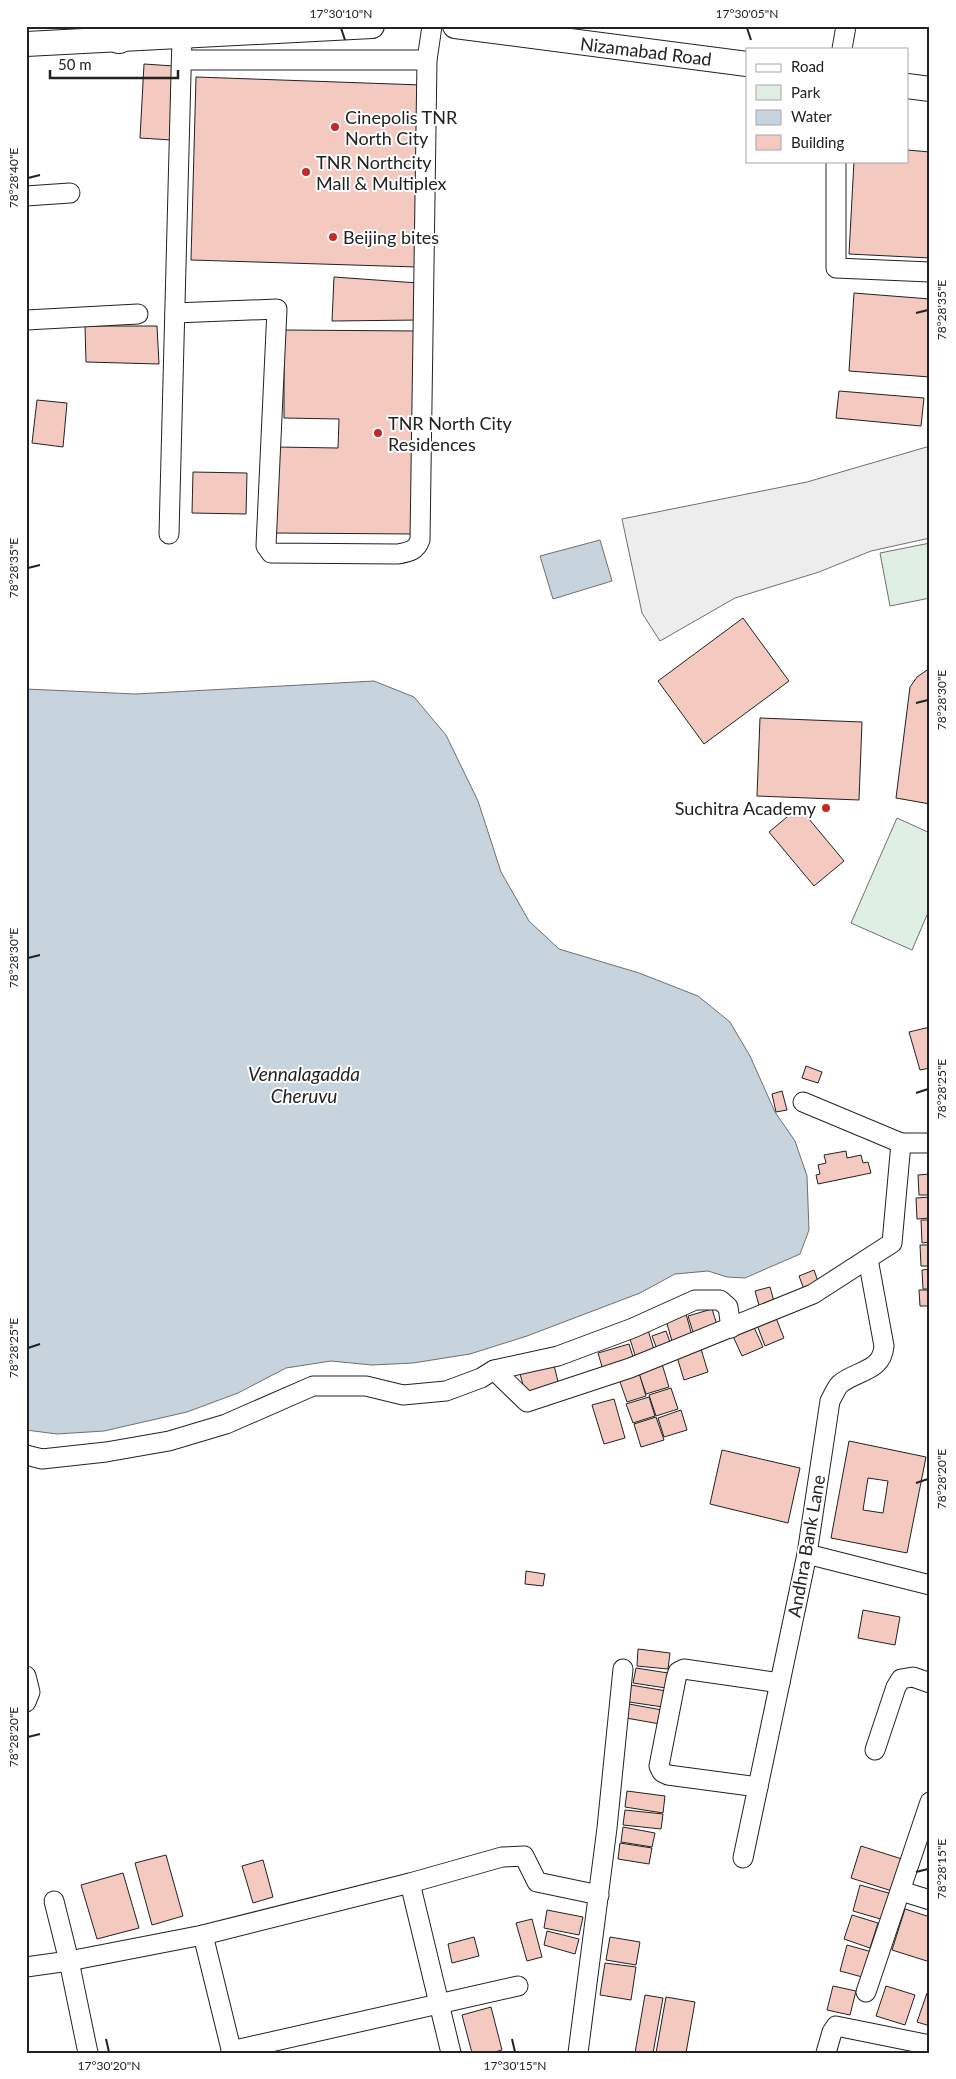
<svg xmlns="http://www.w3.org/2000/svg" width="956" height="2079" font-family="Lato,sans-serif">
<rect width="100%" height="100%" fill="#fff"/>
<g fill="#e0efe3" stroke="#6f6f6f">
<path d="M930 543V598L890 606 880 553Z"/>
<path d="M897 818 930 833V908L912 950 851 923Z"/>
</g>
<path fill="#ededed" stroke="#6f6f6f" d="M930 446V538L871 551 819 572 735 598 660 641 642 613 622 519 807 482Z"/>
<g fill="#c7d3dd" stroke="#6f6f6f">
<path d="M600 540 612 581 553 599 540 556Z"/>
<path d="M374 681 414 697 446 735 478 801 501 872 529 921 559 949 639 973 698 996 730 1022 750 1056 775 1112 795 1141 807 1176 809 1230 800 1254 745 1278 727 1277 708 1271 675 1274 640 1293 527 1336 470 1354 413 1363 372 1365 331 1361 286 1368 238 1393 187 1412 104 1431 57 1434 26 1430V689L135 694Z"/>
</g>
<g fill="#f3c9c0" stroke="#222" fill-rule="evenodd">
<path d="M144 64 174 66 171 140 140 138Z"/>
<path d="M196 77 422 85 417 267 191 260Z"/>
<path d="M907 150 930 152V258L849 254 854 161H907Z"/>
<path d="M334 277 418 283 420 320 332 321Z"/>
<path d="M854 293 930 299V377L849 371Z"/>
<path d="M85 326H157L159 364 86 362Z"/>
<path d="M284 330 418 331 416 534 275 533 276 447 338 448 339 419 284 418Z"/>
<path d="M839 391 924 398 921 426 836 418Z"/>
<path d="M37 400 67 403 63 447 32 443Z"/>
<path d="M193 472 247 473 246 514 192 513Z"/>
<path d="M743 618 789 681 704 744 658 681Z"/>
<path d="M930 668V804L896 798 910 687 917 677Z"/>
<path d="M760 718 862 722 859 800 757 796Z"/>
<path d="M799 807 844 861 814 886 769 832Z"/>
<path d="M930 1027V1068L920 1070 909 1032Z"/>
<path d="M806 1066 822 1072 818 1083 802 1078Z"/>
<path d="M782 1091 787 1110 776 1112 772 1094Z"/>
<path d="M846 1151 847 1158 861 1155 863 1163 868 1162 871 1173 818 1184 816 1175 820 1174 818 1165 826 1163 824 1155Z"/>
<path d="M930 1174V1195H919L918 1175Z"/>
<path d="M930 1197V1218L917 1219 916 1198Z"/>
<path d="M921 1220H930V1242L922 1243Z"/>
<path d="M920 1245H930V1266H921Z"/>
<path d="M930 1269V1289H923L922 1270Z"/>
<path d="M814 1270 820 1287 805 1292 799 1276Z"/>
<path d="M770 1287 775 1305 760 1309 755 1291Z"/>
<path d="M919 1290H930V1306H920Z"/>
<path d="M712 1309 718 1328 694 1335 688 1316Z"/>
<path d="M686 1314 693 1339 673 1345 666 1320Z"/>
<path d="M776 1318 784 1338 765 1346 757 1325Z"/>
<path d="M753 1325 763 1347 742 1356 732 1334Z"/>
<path d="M648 1330 655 1353 636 1358 629 1336Z"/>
<path d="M666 1331 671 1345 657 1349 652 1336Z"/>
<path d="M629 1344 634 1360 603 1370 598 1353Z"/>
<path d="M701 1349 708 1372 684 1380 677 1357Z"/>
<path d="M662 1364 669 1387 646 1394 638 1371Z"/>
<path d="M554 1365 559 1386 526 1395 520 1374Z"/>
<path d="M639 1373 646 1396 627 1402 619 1379Z"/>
<path d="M671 1388 678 1409 656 1416 649 1395Z"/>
<path d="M649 1397 655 1416 633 1423 626 1404Z"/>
<path d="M614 1399 625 1438 604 1444 592 1405Z"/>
<path d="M681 1410 687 1430 664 1437 658 1418Z"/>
<path d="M656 1417 664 1440 641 1447 634 1424Z"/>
<path d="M849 1441 926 1457 907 1553 831 1538ZM868 1478 888 1481 883 1513 863 1510Z"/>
<path d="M722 1450 800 1468 788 1523 710 1504Z"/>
<path d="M526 1571 545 1574 543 1586 525 1584Z"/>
<path d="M863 1610 900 1617 895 1645 858 1638Z"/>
<path d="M638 1649 670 1653 668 1669 637 1666Z"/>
<path d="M636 1668 668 1673 666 1688 633 1683Z"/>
<path d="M631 1685 666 1691 663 1707 629 1702Z"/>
<path d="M629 1704 662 1710 660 1724 626 1718Z"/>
<path d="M627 1791 665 1796 663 1813 625 1807Z"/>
<path d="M625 1810 663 1814 661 1829 623 1825Z"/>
<path d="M623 1827 655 1833 652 1847 621 1842Z"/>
<path d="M620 1843 652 1848 649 1864 618 1859Z"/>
<path d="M861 1846 902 1859 892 1891 851 1878Z"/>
<path d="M166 1855 183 1916 152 1925 135 1863Z"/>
<path d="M263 1860 273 1897 253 1903 242 1866Z"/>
<path d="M123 1873 139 1928 97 1939 81 1885Z"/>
<path d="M860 1885 892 1894 884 1920 853 1911Z"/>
<path d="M905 1909 930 1917V1962L892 1950Z"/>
<path d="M547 1910 583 1917 579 1935 544 1928Z"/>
<path d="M852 1915 878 1923 870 1948 844 1939Z"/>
<path d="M532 1919 542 1957 527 1961 516 1923Z"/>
<path d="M547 1931 579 1939 575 1954 544 1945Z"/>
<path d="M474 1937 479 1956 452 1963 448 1944Z"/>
<path d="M610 1937 640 1942 636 1965 606 1960Z"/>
<path d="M847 1945 872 1952 866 1978 840 1971Z"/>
<path d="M605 1963 636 1967 631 2000 600 1995Z"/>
<path d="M833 1986 856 1991 850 2015 827 2010Z"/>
<path d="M886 1986 915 1995 905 2025 876 2016Z"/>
<path d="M927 1993 930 1994V2026L917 2022Z"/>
<path d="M645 1995 663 1998 653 2053H635Z"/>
<path d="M666 1997 695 2002 686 2053H656Z"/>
<path d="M491 2007 502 2050 491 2053H472L462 2015Z"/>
</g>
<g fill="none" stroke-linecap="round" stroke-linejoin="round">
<g stroke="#222" stroke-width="21">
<g id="minor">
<path d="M842 49 846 26"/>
<path d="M182 60H427"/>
<path d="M836 161V268L930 272"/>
<path d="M26 196 70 193"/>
<path d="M175 313 277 309 266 546 271 553 398 554C409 552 416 551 420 540L427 60 432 26"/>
<path d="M26 320 138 314"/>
<path d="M169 534 182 36"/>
<path d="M803 1102 901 1143"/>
<path d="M494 1370 527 1402 630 1368 813 1294 892 1243 901 1143H930"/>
<path d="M26 1455 42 1459 106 1452 169 1441 226 1424 313 1386H366L403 1395 446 1391 481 1378 494 1370 558 1356 633 1328 695 1300H720L728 1307 731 1328"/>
<path d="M807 1554 930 1585"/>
<path d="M26 1676 30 1692 26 1702"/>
<path d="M875 1750 896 1687 901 1679 913 1677 930 1683"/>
<path d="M758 1787 668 1775 662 1772 659 1766 676 1679 678 1672 684 1669 780 1683"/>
<path d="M743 1858 807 1554 830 1401C833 1396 836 1388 840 1384 857 1370 882 1372 884 1346L868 1259"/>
<path d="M410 1883 451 2053"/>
<path d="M901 1891 930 1900"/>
<path d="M203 1935 232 2053"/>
<path d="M26 1967 69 1961 54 1901"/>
<path d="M866 1992 930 1802"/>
<path d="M231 2051 518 1986"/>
<path d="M88 2053 69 1961 203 1935 410 1883 502 1857 524 1856 537 1882 599 1895"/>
<path d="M578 2053 607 1828 623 1669"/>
<path d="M826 2053 832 2032 836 2026 930 2045"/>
</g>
</g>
<g stroke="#222" stroke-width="26">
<g id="major">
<path d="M455 26 747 64"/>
<path d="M26 44 372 26"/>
<path d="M907 86 930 89"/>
</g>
</g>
<g stroke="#222" stroke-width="30">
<path id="highway" d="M108 26 119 39"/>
</g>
<use href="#minor" stroke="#fff" stroke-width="19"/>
<use href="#major" stroke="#fff" stroke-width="24"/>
<use href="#highway" stroke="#fff" stroke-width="28"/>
</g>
<path fill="none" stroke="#222" stroke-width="2" d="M341 28 345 40M747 28 751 40M28 178 40 175M916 313 928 310M28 568 40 565M916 703 928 700M28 958 40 955M916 1093 928 1089M28 1348 40 1344M916 1483 928 1479M28 1737 40 1734M916 1872 928 1869M106 2039 109 2052M512 2039 515 2052"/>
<g fill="#c62828" stroke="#fff" stroke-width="2">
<circle cx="335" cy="127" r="5"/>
<circle cx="306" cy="172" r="5"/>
<circle cx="333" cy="237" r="5"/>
<circle cx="378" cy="433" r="5"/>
<circle cx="826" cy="808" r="5"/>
</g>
<g text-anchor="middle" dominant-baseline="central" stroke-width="4" stroke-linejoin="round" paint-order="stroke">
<g font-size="18" fill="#222" stroke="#fff">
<text transform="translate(646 51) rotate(7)">Nizamabad Road</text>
<text transform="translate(806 1546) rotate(-80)">Andhra Bank Lane</text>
</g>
<g font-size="18" fill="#222" stroke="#fff" text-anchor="start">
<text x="345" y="117">Cinepolis TNR<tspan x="345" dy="21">North City</tspan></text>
<text x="316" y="162">TNR Northcity<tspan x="316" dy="21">Mall &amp; Multiplex</tspan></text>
<text x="343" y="237">Beijing bites</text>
<text x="388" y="423">TNR North City<tspan x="388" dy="21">Residences</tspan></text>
<text x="816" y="808" text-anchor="end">Suchitra Academy</text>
</g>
<g font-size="19" font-style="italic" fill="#222" stroke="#fff">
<text x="304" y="1073">Vennalagadda<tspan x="304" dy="22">Cheruvu</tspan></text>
</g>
</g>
<rect width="956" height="2079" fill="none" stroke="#ffffff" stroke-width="55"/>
<rect x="746" y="48" width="162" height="115" fill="#ffffff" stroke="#a7a7a7"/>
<rect x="756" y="64" width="25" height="8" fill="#ffffff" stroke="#a7a7a7"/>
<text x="791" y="72" font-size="15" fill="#222222">Road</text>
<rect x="756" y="85" width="25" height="15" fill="#e0efe3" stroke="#a7a7a7"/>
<text x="791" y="98" font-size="15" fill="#222222">Park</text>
<rect x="756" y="110" width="25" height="15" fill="#c7d3dd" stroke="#a7a7a7"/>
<text x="791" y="122" font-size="15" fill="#222222">Water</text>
<rect x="756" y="135" width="25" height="15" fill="#f3c9c0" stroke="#a7a7a7"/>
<text x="791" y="148" font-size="15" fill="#222222">Building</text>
<path d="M50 70v8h128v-8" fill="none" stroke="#222222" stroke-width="2.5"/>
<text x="58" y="70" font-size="15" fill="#222222" stroke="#ffffff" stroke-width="4" paint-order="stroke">50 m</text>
<rect x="28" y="28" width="900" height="2024" fill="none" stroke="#222" stroke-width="2"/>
<g font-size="12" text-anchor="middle" fill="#222">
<text x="341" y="18">17°30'10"N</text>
<text x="747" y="18">17°30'05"N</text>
<text transform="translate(14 178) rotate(-90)" y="4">78°28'40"E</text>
<text transform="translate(942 310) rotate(-90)" y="4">78°28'35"E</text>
<text transform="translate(14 568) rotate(-90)" y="4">78°28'35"E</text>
<text transform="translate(942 700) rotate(-90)" y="4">78°28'30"E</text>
<text transform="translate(14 958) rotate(-90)" y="4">78°28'30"E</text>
<text transform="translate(942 1089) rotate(-90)" y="4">78°28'25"E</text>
<text transform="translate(14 1348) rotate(-90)" y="4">78°28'25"E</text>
<text transform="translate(942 1479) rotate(-90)" y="4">78°28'20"E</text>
<text transform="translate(14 1737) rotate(-90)" y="4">78°28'20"E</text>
<text transform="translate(942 1869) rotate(-90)" y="4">78°28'15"E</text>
<text x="109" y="2070">17°30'20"N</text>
<text x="515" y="2070">17°30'15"N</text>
</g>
</svg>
